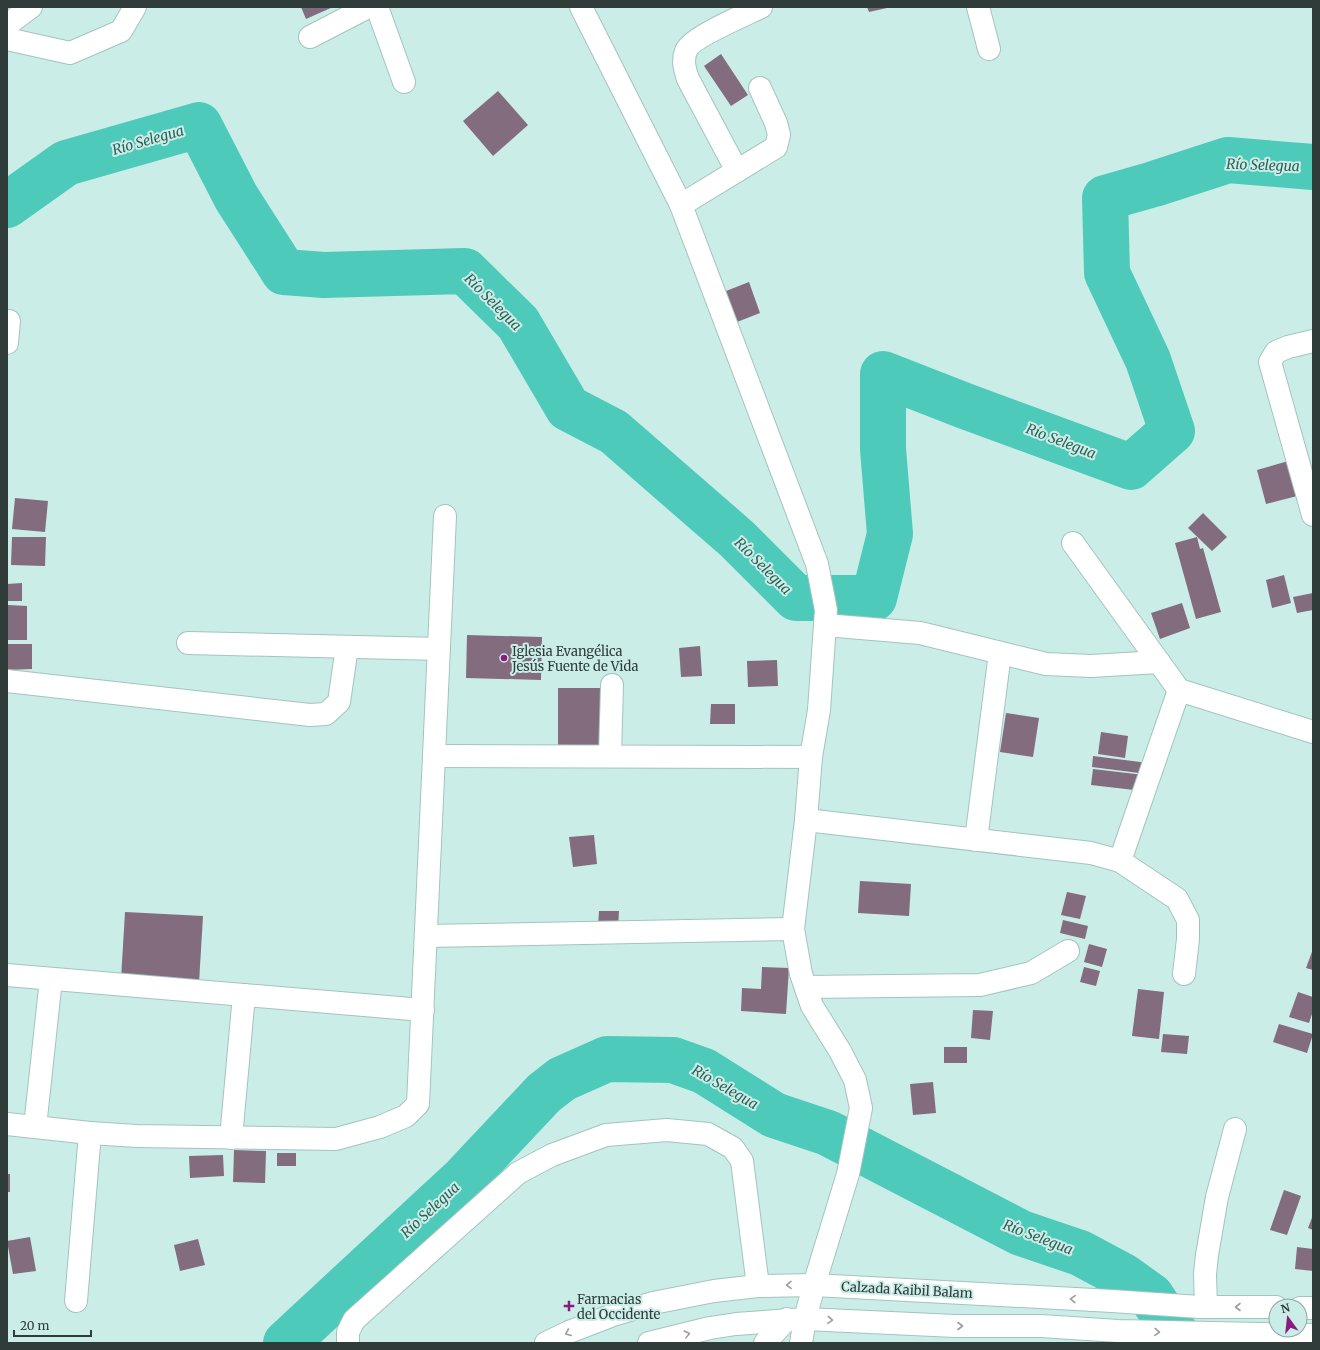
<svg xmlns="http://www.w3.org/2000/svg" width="1320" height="1350" font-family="Merriweather,serif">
<rect width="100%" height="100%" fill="#cbede7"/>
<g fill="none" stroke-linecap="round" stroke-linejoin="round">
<g stroke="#4dcab9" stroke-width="46">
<path d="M7 205 66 163 199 125 236 197 284 272 324 275 465 271 518 323 568 408 614 432 737 539 796 598H874L890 534 883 449V374L965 406 1131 467 1172 431 1148 360 1107 273 1105 198 1154 184 1228 160 1313 167"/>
<path d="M286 1343 464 1178 544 1093 562 1079 607 1059 673 1060 704 1071 774 1115 828 1133 1021 1233 1080 1253 1123 1276 1151 1296 1182 1343"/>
</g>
</g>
<g fill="#826c7d">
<path d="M301 7H333L306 19Z"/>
<path d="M867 7H886L887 8 869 12Z"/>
<path d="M721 54 748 95 731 106 704 66Z"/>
<path d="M498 91 528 125 493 156 463 121Z"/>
<path d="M749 282 760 313 737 322 726 291Z"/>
<path d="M1292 460 1301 495 1266 504 1257 470Z"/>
<path d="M15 498 48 501 45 532 12 529Z"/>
<path d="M1203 513 1227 537 1212 551 1188 528Z"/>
<path d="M12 537H46L45 566 11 565Z"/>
<path d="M1197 537 1200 549 1203 548 1221 612 1196 619 1175 543Z"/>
<path d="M1284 575 1291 603 1272 608 1266 580Z"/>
<path d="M22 583V601H7V584Z"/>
<path d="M1313 593V610L1297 613 1293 597Z"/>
<path d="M1182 603 1190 628 1160 639 1151 613Z"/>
<path d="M8 605 27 606V640H7Z"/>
<path d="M467 635 542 637 541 680 466 678Z"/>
<path d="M7 644H32V669L7 670Z"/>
<path d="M700 646 702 676 681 677 679 648Z"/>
<path d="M777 660 778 686 748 687 747 661Z"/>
<rect x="558" y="688" width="42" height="62"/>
<path d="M711 704H735V724H710Z"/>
<path d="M1006 713 1039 718 1033 757 1000 752Z"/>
<path d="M1101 732 1128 736 1125 758 1098 754Z"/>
<path d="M1093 756 1148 763 1147 774 1092 767Z"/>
<path d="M1093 769 1144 775 1143 791 1091 785Z"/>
<path d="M594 835 597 864 573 867 569 837Z"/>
<path d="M860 881 911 884 909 916 858 913Z"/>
<path d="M1067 892 1086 896 1080 919 1061 915Z"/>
<path d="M599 911H619L618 929 598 928Z"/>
<path d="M125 912 203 916 199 983 121 979Z"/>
<path d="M1063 920 1088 926 1085 939 1060 933Z"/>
<path d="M1089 944 1107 949 1102 967 1084 962Z"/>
<path d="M1313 949V970L1306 968Z"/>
<path d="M762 967 789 968 786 1014 741 1011 742 988 761 989Z"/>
<path d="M1084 967 1100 971 1096 986 1080 982Z"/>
<path d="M1138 989 1164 992 1159 1039 1132 1036Z"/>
<path d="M1298 992 1313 997V1011L1309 1023 1289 1017Z"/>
<path d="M973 1010 993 1011 990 1040 971 1038Z"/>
<path d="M1279 1024 1313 1034 1307 1053 1273 1042Z"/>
<path d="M1163 1034 1189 1036 1187 1054 1161 1052Z"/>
<rect x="944" y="1047" width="23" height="16"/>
<path d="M933 1082 936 1113 913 1115 910 1084Z"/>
<path d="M234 1150 266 1151 265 1183 233 1182Z"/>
<rect x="277" y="1153" width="19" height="13"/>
<path d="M223 1155 224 1176 190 1178 189 1156Z"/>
<rect x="7" y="1174" width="3" height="18"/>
<path d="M1284 1190 1301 1196 1287 1235 1270 1230Z"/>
<path d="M1313 1215V1230L1308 1228Z"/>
<path d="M30 1237 36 1271 13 1274 7 1241Z"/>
<path d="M198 1239 205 1265 180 1271 174 1245Z"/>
<path d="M1297 1247 1313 1249V1271L1295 1269Z"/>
</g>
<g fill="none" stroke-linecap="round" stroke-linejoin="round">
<g stroke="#a3c4be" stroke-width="24">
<g id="minor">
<path d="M377 7 404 82"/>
<path d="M581 7 681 205 817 564 826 610 819 710 811 757 806 820 793 929 801 974 812 1006 840 1051 855 1080 861 1108 848 1174 814 1285 805 1319 801 1343"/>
<path d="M978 7 989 49"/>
<path d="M7 25 31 7"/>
<path d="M310 37 368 7"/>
<path d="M7 39 70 53 121 31 135 7"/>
<path d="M737 171 688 79C685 70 682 61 686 51 690 38 747 14 761 7"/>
<path d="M681 205 776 147 779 135 776 123 760 88"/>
<path d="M1313 341 1288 347 1276 352 1270 362 1313 515"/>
<path d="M7 343 9 321"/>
<path d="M1073 543 1179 690 1313 732"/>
<path d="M825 625 920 633 1046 664 1091 666 1159 662"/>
<path d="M188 643 439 649"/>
<path d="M7 681 310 715 326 714 339 702 347 647"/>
<path d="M434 756 811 757"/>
<path d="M610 756 612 685"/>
<path d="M806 820 1091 853 1120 861 1177 899 1188 920V939L1184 974"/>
<path d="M976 840 1000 653"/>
<path d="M1120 861 1179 690"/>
<path d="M426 936 793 929"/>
<path d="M7 975 423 1010"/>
<path d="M806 987 980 985 1031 973 1068 951"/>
<path d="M7 1124 90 1133 137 1136 336 1139 380 1127 406 1116 418 1104 445 516"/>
<path d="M35 1127 51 979"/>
<path d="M231 1138 244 995"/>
<path d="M76 1301 90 1133"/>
<path d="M1206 1307 1205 1274 1207 1255 1217 1197 1235 1129"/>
<path d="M348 1343V1332L354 1320 518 1173 552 1155 606 1135 667 1130 708 1134 733 1148 742 1161 758 1286"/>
<path d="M765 1343 787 1319"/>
</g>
</g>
<g stroke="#a3c4be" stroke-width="24">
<g id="major">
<path d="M1300 1308H1313"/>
<path d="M546 1343 569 1332 613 1315 653 1303 714 1291 758 1286 814 1285 1112 1301 1200 1307H1276"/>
<path d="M649 1343 710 1328 736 1324 805 1319 955 1326H1041L1118 1331 1313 1335"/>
</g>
</g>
<use href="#minor" stroke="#fff" stroke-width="22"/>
<use href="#major" stroke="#fff" stroke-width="22"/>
</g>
<defs><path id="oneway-chevron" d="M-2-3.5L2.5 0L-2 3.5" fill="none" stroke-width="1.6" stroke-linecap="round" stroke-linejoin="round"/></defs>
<g stroke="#979e9c">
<use href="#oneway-chevron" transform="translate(789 1285) rotate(179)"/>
<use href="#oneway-chevron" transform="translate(1073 1299) rotate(-177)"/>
<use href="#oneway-chevron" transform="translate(1238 1307) rotate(-180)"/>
<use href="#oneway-chevron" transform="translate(830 1320) rotate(3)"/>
<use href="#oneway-chevron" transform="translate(960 1326)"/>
<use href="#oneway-chevron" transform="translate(1157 1332) rotate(2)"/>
<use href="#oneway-chevron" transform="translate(568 1333) rotate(157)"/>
<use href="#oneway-chevron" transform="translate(687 1334) rotate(-14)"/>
</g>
<g fill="#8b1b7e" stroke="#cbede7" stroke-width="1.5">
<circle cx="504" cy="658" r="4"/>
<path d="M567 1300h4v4h4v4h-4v4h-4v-4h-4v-4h4z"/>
</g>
<g text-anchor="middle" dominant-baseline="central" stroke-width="4" stroke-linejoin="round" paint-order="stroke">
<g font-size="13" fill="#2f3c3a" stroke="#cbede7" text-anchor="start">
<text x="512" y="651">Iglesia Evangélica<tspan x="512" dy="15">Jesús Fuente de Vida</tspan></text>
<text x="577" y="1299">Farmacias<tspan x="577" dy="15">del Occidente</tspan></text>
</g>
<g font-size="13" fill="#2f3c3a" stroke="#cbede7">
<text transform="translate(907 1290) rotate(3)">Calzada Kaibil Balam</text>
</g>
<g font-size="14" font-style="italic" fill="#2b5f57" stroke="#cbede7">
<text transform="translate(148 140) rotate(-16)">Río Selegua</text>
<text transform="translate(1263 165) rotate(2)">Río Selegua</text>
<text transform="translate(493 302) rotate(45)">Río Selegua</text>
<text transform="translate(1061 441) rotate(21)">Río Selegua</text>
<text transform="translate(763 566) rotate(45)">Río Selegua</text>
<text transform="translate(725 1087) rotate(30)">Río Selegua</text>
<text transform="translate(430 1210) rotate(-43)">Río Selegua</text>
<text transform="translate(1038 1237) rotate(21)">Río Selegua</text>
</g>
</g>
<rect width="1320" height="1350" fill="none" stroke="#2f3c3a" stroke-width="16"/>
<g transform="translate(1288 1318) rotate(345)"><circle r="19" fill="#cbede7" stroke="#8da6a2"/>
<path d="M0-3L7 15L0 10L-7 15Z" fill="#8b1b7e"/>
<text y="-6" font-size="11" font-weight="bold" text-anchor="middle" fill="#2f3c3a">N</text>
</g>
<path d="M14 1330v6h77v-6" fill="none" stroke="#2f3c3a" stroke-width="2"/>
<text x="20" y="1330" font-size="12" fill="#2f3c3a" stroke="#cbede7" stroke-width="3" paint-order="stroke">20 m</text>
</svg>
